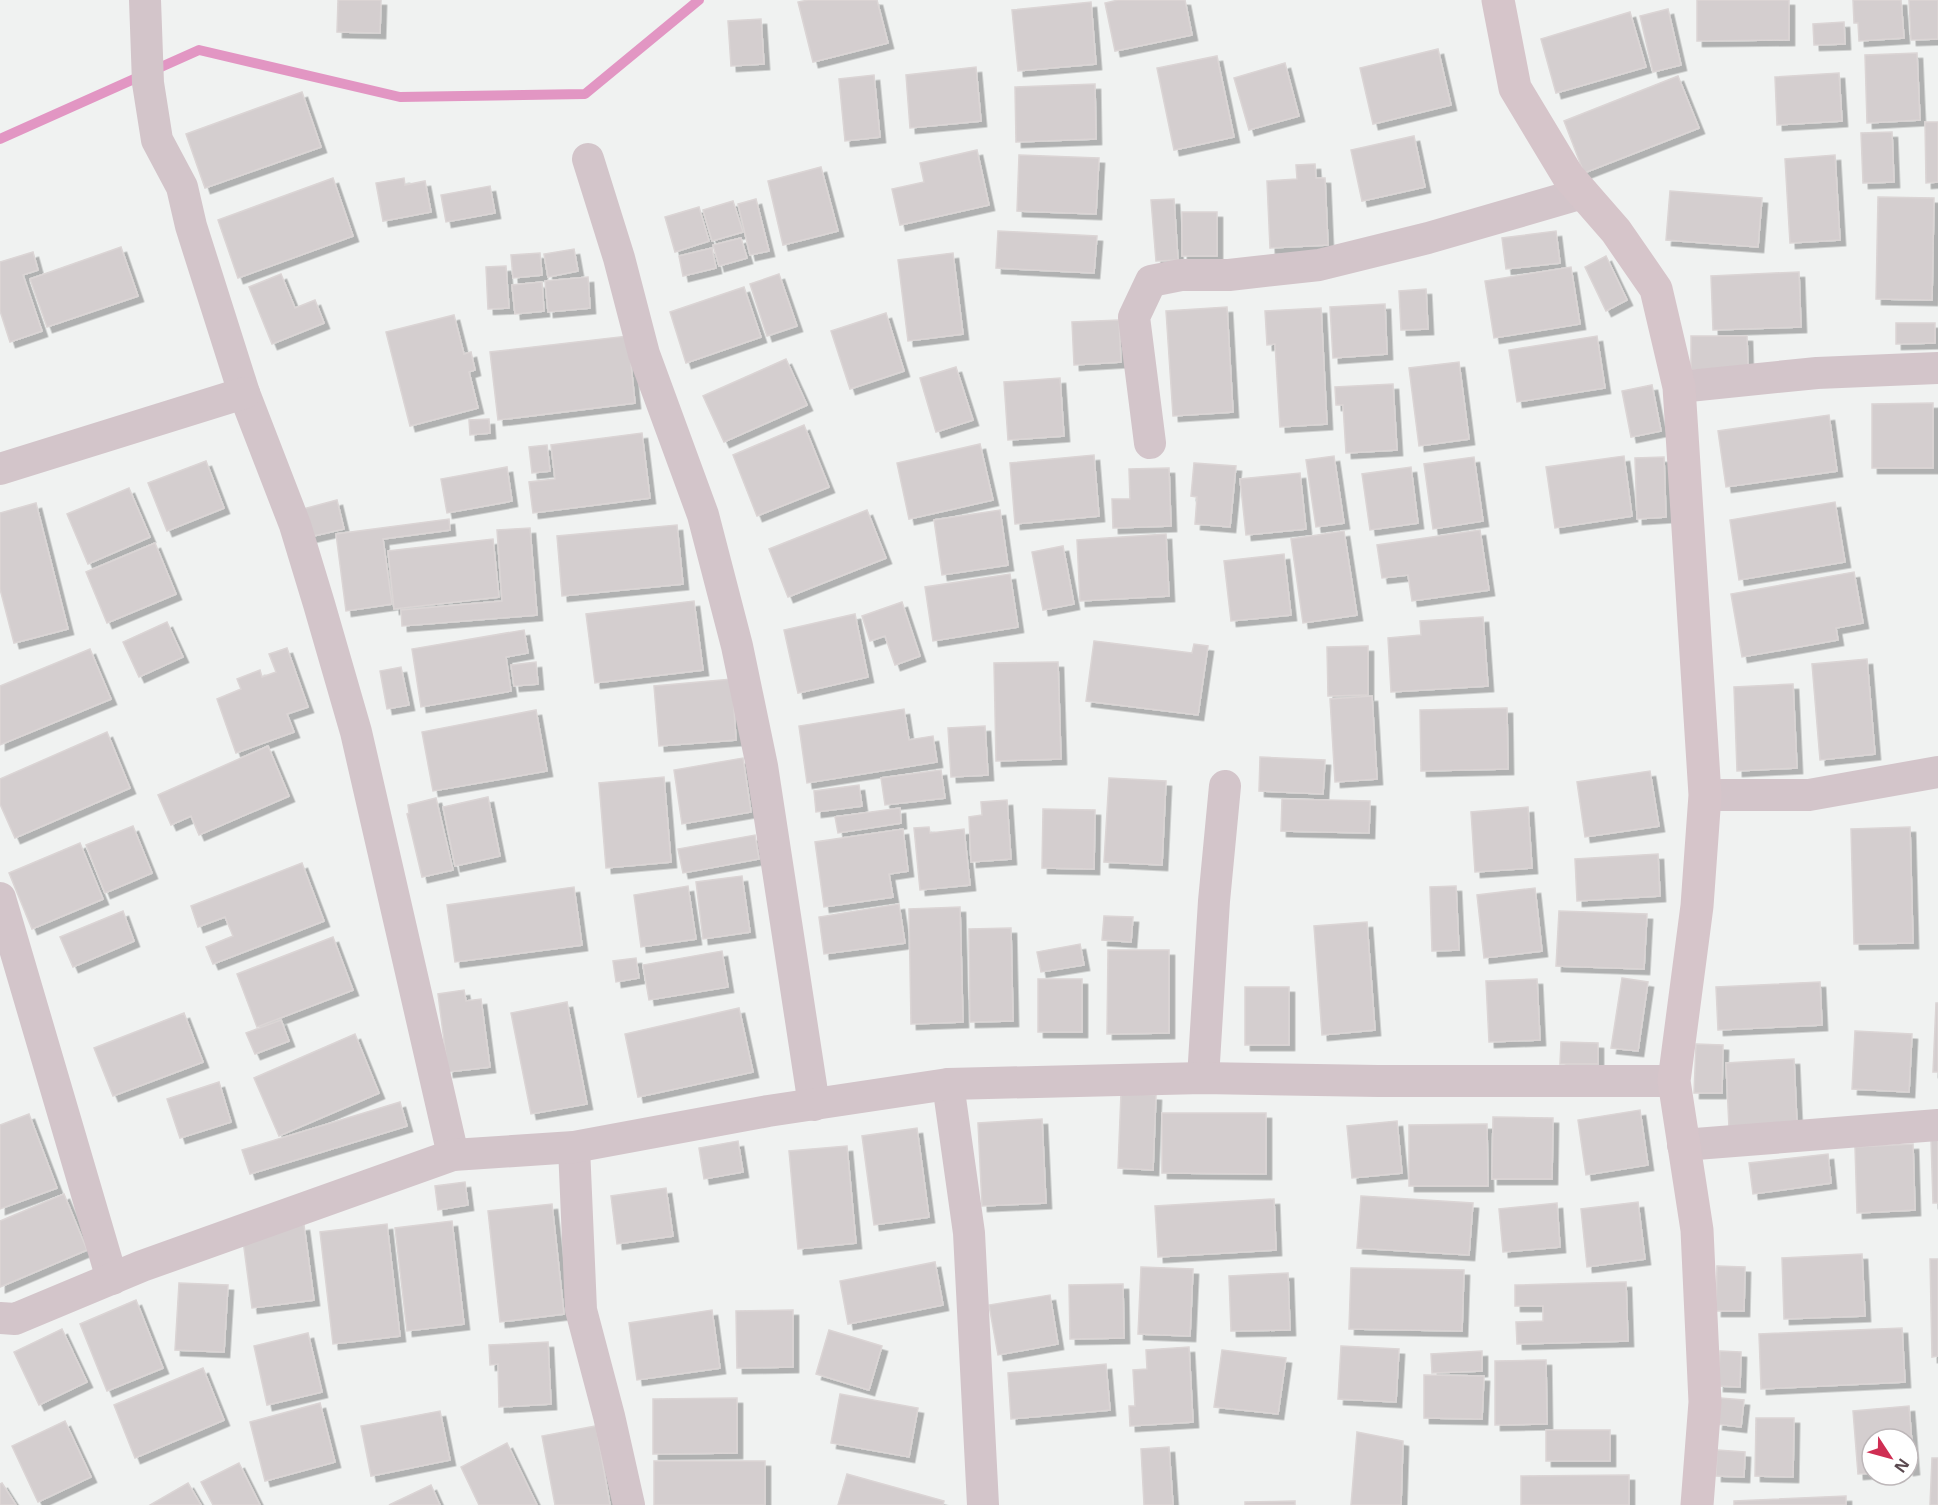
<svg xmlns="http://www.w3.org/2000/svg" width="1938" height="1505" font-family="'Open Sans',sans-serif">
<defs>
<filter id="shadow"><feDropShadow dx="5.5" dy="5.5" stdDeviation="0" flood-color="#0004"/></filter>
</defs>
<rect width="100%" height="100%" fill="#f0f2f1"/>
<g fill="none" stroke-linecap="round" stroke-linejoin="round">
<path stroke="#e296c3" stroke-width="10" d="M0 139 199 50 400 97 585 94 699 0"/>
</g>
<g fill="#d4cecf" stroke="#dbd5d5" stroke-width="1.5" filter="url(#shadow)">
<path d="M338 0H381L380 33 337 32Z"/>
<path d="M808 0H877L888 43 813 62 798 2Z"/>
<path d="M1118 0H1185L1192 35 1115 51 1105 3Z"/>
<path d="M1697 0H1789V40L1697 41Z"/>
<path d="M1853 0H1901L1904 38 1859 41 1858 23H1854Z"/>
<path d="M1909 0H1938V39L1911 40Z"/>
<path d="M1091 2 1096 64 1018 71 1012 10Z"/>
<path d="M1668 9 1681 65 1653 72 1640 16Z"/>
<path d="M1630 12 1646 67 1556 93 1541 39Z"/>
<path d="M761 19 764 64 731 66 728 21Z"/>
<path d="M1844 22 1845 44 1814 45 1813 24Z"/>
<path d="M1438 49 1451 105 1373 124 1360 68Z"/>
<path d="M1917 53 1920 120 1867 123 1865 55Z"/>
<path d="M1217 56 1234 137 1174 150 1157 68Z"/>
<path d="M1285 63 1299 116 1249 130 1234 78Z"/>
<path d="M976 67 981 121 910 128 906 75Z"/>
<path d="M1839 73 1842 121 1777 125 1775 77Z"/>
<path d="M874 75 880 137 845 141 839 79Z"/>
<path d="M1678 76 1699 128 1584 173 1564 121Z"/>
<path d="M1095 84 1096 139 1016 142 1015 87Z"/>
<path d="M302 92 321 147 205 188 186 134Z"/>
<path d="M1925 122H1938V182L1926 183Z"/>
<path d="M1892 132 1894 182 1863 183 1861 133Z"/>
<path d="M1414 136 1425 187 1362 201 1351 150Z"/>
<path d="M977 150 989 205 900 225 892 189 924 182 920 163Z"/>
<path d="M1019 155 1099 158 1096 214 1017 211Z"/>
<path d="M1835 155 1840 240 1790 243 1785 159Z"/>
<path d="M1315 164 1316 178H1325L1328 245 1270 248 1267 181 1297 179 1296 165Z"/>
<path d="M821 167 838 231 783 245 768 181Z"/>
<path d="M333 178 353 236 238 278 218 220Z"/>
<path d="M404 178 405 185 425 181 431 212 383 221 376 183Z"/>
<path d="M490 186 495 213 446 222 441 195Z"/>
<path d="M1670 191 1762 198 1758 247 1666 240Z"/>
<path d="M1878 197 1934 198 1932 300 1876 299Z"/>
<path d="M756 199 769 251 750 255 738 204Z"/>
<path d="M1174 199 1178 260 1156 261 1151 200Z"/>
<path d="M733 201 743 232 712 241 703 210Z"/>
<path d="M699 207 709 241 675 252 665 217Z"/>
<rect x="1182" y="212" width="35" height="44"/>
<path d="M998 231 1097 236 1094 273 996 268Z"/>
<path d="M1556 231 1560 263 1506 269 1502 238Z"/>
<path d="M741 238 747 258 719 266 713 245Z"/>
<path d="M121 247 138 296 47 327 30 279Z"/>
<path d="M712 248 716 268 683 276 679 256Z"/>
<path d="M574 249 578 271 548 277 544 254Z"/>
<path d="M33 252 38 270 23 275 42 331 10 342 0 311V262Z"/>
<path d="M540 253 542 275 513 278 511 255Z"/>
<path d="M953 253 963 334 908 341 898 260Z"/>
<path d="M1606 256 1627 300 1606 311 1585 267Z"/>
<path d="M506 266 509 308 488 309 486 267Z"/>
<path d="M1571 267 1580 324 1494 338 1485 281Z"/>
<path d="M1799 272 1801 327 1713 330 1711 276Z"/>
<path d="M281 274 295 308 315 300 324 323 272 344 249 287Z"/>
<path d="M779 274 797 326 767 336 750 284Z"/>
<path d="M588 277 590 308 548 312 545 281Z"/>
<path d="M542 282 544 311 515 314 512 285Z"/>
<path d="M744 287 761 337 686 363 670 312Z"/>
<path d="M1426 289 1428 329 1401 330 1399 291Z"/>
<path d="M1385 304 1387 354 1333 358 1330 307Z"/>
<path d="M1227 307 1233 412 1173 416 1166 311Z"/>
<path d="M1321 308 1327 424 1280 427 1275 344 1267 345 1265 311Z"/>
<path d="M886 313 904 371 850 389 831 331Z"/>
<path d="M454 315 464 354 471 352 475 370 469 372 478 408 410 426 386 332Z"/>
<path d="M1119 320 1121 362 1074 365 1072 322Z"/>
<path d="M1896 323H1935V343L1896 344Z"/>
<path d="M628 336 635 403 498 420 490 352Z"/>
<path d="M1597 336 1605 388 1517 402 1509 350Z"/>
<path d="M1691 336H1747L1748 369 1691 370Z"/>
<path d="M786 359 807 405 724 442 703 396Z"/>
<path d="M1459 362 1469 439 1419 446 1409 368Z"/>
<path d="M956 367 973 420 936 432 920 378Z"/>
<path d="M1060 378 1064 436 1008 440 1004 382Z"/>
<path d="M1393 384 1397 450 1346 453 1343 405H1336L1335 387Z"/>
<path d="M1652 385 1661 431 1631 437 1622 391Z"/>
<path d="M1933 403V468H1872V404Z"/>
<path d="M1829 415 1837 471 1726 487 1718 431Z"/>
<path d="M489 419 490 433 470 435 469 420Z"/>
<path d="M804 425 829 487 757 516 733 455Z"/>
<path d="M642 433 650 498 533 513 529 482 555 479 551 445Z"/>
<path d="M980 444 993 500 909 519 897 463Z"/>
<path d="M547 445 550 471 532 473 529 447Z"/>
<path d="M1094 455 1099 516 1015 524 1010 463Z"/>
<path d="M1334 456 1344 523 1316 527 1306 460Z"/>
<path d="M1624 456 1632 516 1555 528 1546 467Z"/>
<path d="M1474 457 1483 521 1433 529 1424 464Z"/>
<path d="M1664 457 1666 517 1637 519 1635 458Z"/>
<path d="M206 461 224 508 167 531 148 483Z"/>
<path d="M1194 463 1236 466 1230 527 1195 524 1197 497 1191 496Z"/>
<path d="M507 467 512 501 447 513 441 479Z"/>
<path d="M1411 467 1418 523 1370 530 1362 474Z"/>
<path d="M1169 468 1171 526 1113 528 1112 499H1130L1129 469Z"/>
<path d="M1300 473 1306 529 1246 535 1240 479Z"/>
<path d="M129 488 150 537 88 564 67 514Z"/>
<path d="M337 500 344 529 309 537 303 509Z"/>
<path d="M1835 502 1845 562 1739 580 1730 520Z"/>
<path d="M36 503 68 629 14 643 0 589V513Z"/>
<path d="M867 510 886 558 788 597 769 549Z"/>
<path d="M1000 510 1008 565 942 575 934 520Z"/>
<path d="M449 519 450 530 383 539 392 604 346 611 336 534Z"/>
<path d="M677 525 683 584 562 596 557 536Z"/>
<path d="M530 528 537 615 402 626 401 610 502 601 497 530Z"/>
<path d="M1480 530 1489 590 1412 601 1408 575 1382 578 1377 545Z"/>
<path d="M1344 531 1357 615 1303 623 1291 539Z"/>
<path d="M1166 534 1169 596 1080 601 1077 540Z"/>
<path d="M493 539 499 597 394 609 388 551Z"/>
<path d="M155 543 176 594 107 623 86 572Z"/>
<path d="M1063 546 1074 604 1043 610 1032 552Z"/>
<path d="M1284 554 1291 615 1231 621 1224 561Z"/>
<path d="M1854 572 1863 623 1836 628 1838 640 1742 657 1731 594Z"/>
<path d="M1010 574 1018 627 933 641 925 587Z"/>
<path d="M694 601 703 670 595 683 586 614Z"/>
<path d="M902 602 920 656 895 665 885 636 870 641 862 616Z"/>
<path d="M855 614 868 677 798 693 784 630Z"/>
<path d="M1483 617 1488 686 1391 692 1388 638 1421 635 1420 621Z"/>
<path d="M167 622 183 657 139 677 123 642Z"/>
<path d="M524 630 528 653 506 657 511 691 421 707 412 649Z"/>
<path d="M1094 641 1192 653 1194 644 1208 646 1198 715 1086 701Z"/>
<path d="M1368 646V695L1328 696 1327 647Z"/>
<path d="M287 648 308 707 287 714 294 732 236 753 217 699 241 689 237 679 260 670 262 677 276 672 269 654Z"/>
<path d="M90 649 111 699 0 745V686Z"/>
<path d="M1867 659 1875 754 1820 760 1812 664Z"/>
<path d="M536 662 538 684 514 686 511 665Z"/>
<path d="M1058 662 1061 759 996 761 994 663Z"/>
<path d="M401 667 409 705 387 709 380 671Z"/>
<path d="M732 679 736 740 659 746 654 686Z"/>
<path d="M1793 684 1797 768 1737 771 1734 687Z"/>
<path d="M1372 696 1377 779 1335 782 1330 699Z"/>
<path d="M1507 708 1508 769 1421 771 1420 710Z"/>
<path d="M904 709 909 740 933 736 937 762 807 783 799 726Z"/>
<path d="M536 710 547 771 433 791 422 732Z"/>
<path d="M985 726 988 775 951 777 948 728Z"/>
<path d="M107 732 130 788 15 838 0 804V779Z"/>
<path d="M268 746 289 796 199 835 191 816 171 825 158 795Z"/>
<path d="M1260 757 1325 760 1323 794 1259 791Z"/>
<path d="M743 758 751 812 682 824 674 770Z"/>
<path d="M941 770 945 798 885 805 881 778Z"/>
<path d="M1650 771 1659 826 1585 837 1577 782Z"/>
<path d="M664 777 671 862 606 868 599 783Z"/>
<path d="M1109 778 1166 781 1162 865 1104 862Z"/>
<path d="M859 785 862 806 816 812 814 791Z"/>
<path d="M488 797 500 856 455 866 443 807Z"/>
<path d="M436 798 453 870 422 877 407 814 409 813 408 805Z"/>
<path d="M1282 799 1370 801 1369 833 1281 831Z"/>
<path d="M1007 800 1011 859 971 862 969 817 982 815 981 802Z"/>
<path d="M1528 807 1532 868 1475 872 1471 812Z"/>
<path d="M900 808 901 823 838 833 835 817Z"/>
<path d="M1043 809 1095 810 1094 869 1042 868Z"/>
<path d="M133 826 152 873 105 893 86 845Z"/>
<path d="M929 827 930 833 964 829 970 885 920 890 914 828Z"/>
<path d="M1910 827 1913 943 1854 944 1851 829Z"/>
<path d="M903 829 908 871 889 874 893 897 824 907 815 842Z"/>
<path d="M755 835 759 859 683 873 678 849Z"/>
<path d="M80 843 103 899 32 929 9 873Z"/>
<path d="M1658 854 1660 896 1577 901 1575 859Z"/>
<path d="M302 863 324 921 213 964 206 947 233 936 225 917 198 927 191 906Z"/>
<path d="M742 876 750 932 703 939 696 882Z"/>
<path d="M688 886 696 939 641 947 634 895Z"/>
<path d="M1456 886 1459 950 1432 951 1430 887Z"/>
<path d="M574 887 582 945 455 962 447 905Z"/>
<path d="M1535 888 1542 951 1484 958 1477 895Z"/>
<path d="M899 904 905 943 824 954 819 917Z"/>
<path d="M960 907 963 1022 911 1024 909 909Z"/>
<path d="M123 911 134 941 73 967 60 937Z"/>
<path d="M1559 911 1647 914 1644 969 1556 966Z"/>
<path d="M1104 916 1133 917 1131 942 1102 940Z"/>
<path d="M1367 922 1375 1030 1322 1035 1314 926Z"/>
<path d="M1011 928 1013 1021 970 1022 969 929Z"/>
<path d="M333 937 353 990 257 1027 237 974Z"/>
<path d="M1080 944 1084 965 1041 972 1037 952Z"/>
<path d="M1108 950H1169V1033L1107 1034Z"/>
<path d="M722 951 728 987 649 1000 643 965Z"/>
<path d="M636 958 639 978 616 982 613 961Z"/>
<path d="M1622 978 1648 982 1638 1051 1611 1048Z"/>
<rect x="1038" y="979" width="44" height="53"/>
<path d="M1537 979 1540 1040 1489 1042 1486 981Z"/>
<path d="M1820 982 1822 1025 1718 1030 1716 987Z"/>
<rect x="1245" y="987" width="44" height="58"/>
<path d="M464 990 466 1001 481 999 490 1067 448 1072 438 994Z"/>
<path d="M567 1002 587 1104 531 1114 511 1013Z"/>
<path d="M1936 1003H1938V1072H1933Z"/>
<path d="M739 1008 753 1072 638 1097 625 1034Z"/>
<path d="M184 1013 203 1062 113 1096 94 1048Z"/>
<path d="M281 1020 289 1041 255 1054 246 1033Z"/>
<path d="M1855 1031 1912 1034 1909 1092 1852 1089Z"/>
<path d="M355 1034 379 1093 279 1136 254 1078Z"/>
<path d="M1561 1042 1598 1043V1064H1560Z"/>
<path d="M1696 1044 1723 1045 1722 1093H1694Z"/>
<path d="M1794 1059 1797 1124 1729 1128 1726 1063Z"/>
<path d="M219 1082 231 1122 180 1138 167 1099Z"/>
<path d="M1121 1093 1156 1095 1153 1170 1118 1168Z"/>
<path d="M400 1102 407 1126 250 1174 242 1150Z"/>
<path d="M1640 1110 1648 1165 1586 1175 1578 1120Z"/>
<path d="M1162 1113H1266V1174L1162 1173Z"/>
<path d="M29 1114 57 1188 0 1209V1125Z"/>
<path d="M1493 1117 1553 1118 1552 1179H1492Z"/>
<path d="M1042 1119 1046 1203 982 1206 978 1123Z"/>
<path d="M1397 1121 1402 1173 1352 1178 1347 1126Z"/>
<path d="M1487 1124 1488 1186H1409V1125Z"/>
<path d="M917 1128 929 1217 874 1225 862 1136Z"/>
<path d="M1931 1139H1938V1203H1933Z"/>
<path d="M738 1141 743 1172 704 1179 699 1148Z"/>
<path d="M1913 1144 1915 1210 1857 1213 1855 1147Z"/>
<path d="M847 1146 856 1243 798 1249 789 1151Z"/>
<path d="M1828 1154 1831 1183 1753 1194 1749 1163Z"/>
<path d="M465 1182 468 1205 438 1210 435 1186Z"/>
<path d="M666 1188 673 1236 617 1244 611 1196Z"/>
<path d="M64 1194 87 1250 0 1287V1221Z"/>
<path d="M1361 1196 1473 1203 1469 1255 1357 1248Z"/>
<path d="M1274 1199 1276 1250 1158 1257 1155 1206Z"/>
<path d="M1638 1202 1645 1259 1587 1267 1581 1209Z"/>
<path d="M1557 1203 1560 1247 1503 1252 1499 1209Z"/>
<path d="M552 1204 564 1314 500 1322 488 1211Z"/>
<path d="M452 1221 464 1324 407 1331 395 1228Z"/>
<path d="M387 1224 400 1336 333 1344 320 1232Z"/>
<path d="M304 1225 314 1300 252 1308 242 1233Z"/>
<path d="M1862 1254 1865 1316 1784 1319 1782 1258Z"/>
<path d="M1930 1259H1938V1356L1932 1357Z"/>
<path d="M935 1262 943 1305 848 1324 840 1281Z"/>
<path d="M1717 1266 1745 1267 1744 1311H1716Z"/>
<path d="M1141 1267 1193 1269 1190 1336 1138 1334Z"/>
<path d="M1351 1268 1464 1270 1462 1331 1349 1329Z"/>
<path d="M1288 1273 1290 1330 1231 1331 1229 1276Z"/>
<path d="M1626 1282 1628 1341 1517 1344 1516 1322 1543 1321V1306H1515V1285Z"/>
<path d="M179 1283 228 1285 224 1352 175 1350Z"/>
<path d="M1123 1284 1124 1338 1070 1339 1069 1285Z"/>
<path d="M1050 1295 1058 1344 998 1355 989 1305Z"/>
<path d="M136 1300 163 1368 107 1391 80 1324Z"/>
<path d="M712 1310 720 1368 637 1380 629 1323Z"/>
<path d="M793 1310V1367L737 1368 736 1311Z"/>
<path d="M1902 1328 1905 1382 1761 1389 1759 1334Z"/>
<path d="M62 1329 87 1382 39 1405 14 1352Z"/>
<path d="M829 1330 882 1346 869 1390 816 1374Z"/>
<path d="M308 1333 322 1392 267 1405 254 1346Z"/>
<path d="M548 1342 551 1404 499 1407 498 1364 490 1365 489 1345Z"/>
<path d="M1341 1346 1399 1349 1396 1402 1338 1399Z"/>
<path d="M1189 1347 1193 1422 1130 1426 1129 1406H1135L1133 1370 1147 1369 1146 1350Z"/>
<path d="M1222 1350 1286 1358 1278 1414 1214 1407Z"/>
<path d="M1482 1351V1371L1432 1373 1431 1354Z"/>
<path d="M1720 1351 1741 1352 1740 1387 1718 1386Z"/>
<path d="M1546 1360 1547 1424 1495 1425V1361Z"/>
<path d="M1106 1364 1110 1410 1011 1419 1008 1373Z"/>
<path d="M203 1368 224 1420 135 1458 114 1405Z"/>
<path d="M1424 1375 1484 1376 1482 1419 1424 1418Z"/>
<path d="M840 1394 918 1408 909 1457 831 1443Z"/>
<path d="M737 1398V1453L653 1454V1399Z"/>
<path d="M1720 1398 1744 1400 1741 1427 1717 1424Z"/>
<path d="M320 1403 335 1462 265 1481 250 1422Z"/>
<path d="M1909 1406 1914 1469 1908 1470V1439H1872V1473L1858 1474 1853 1411Z"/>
<path d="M440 1411 450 1460 371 1476 361 1426Z"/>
<path d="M1756 1418H1794L1793 1477 1755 1476Z"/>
<path d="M65 1421 91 1477 38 1502 12 1446Z"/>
<path d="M596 1426 610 1505H555L542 1436Z"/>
<rect x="1546" y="1430" width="64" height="31"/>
<path d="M1357 1432 1403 1441 1401 1505H1351Z"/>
<path d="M507 1443 537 1505H479L461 1467Z"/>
<path d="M1169 1447 1173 1505H1144L1141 1449Z"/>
<path d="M1717 1450 1745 1452 1744 1477 1716 1476Z"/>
<path d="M1932 1458H1938V1505H1930Z"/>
<rect x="654" y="1461" width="111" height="44"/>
<path d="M239 1463 260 1505H213L201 1482Z"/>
<path d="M847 1474 944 1501 943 1505H838Z"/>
<path d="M1629 1475V1505H1521V1476Z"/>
<path d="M2 1483 16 1505H0V1484Z"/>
<path d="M188 1483 201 1505H150Z"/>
<path d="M431 1485 440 1505H389Z"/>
<path d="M1846 1496V1505H1734V1501Z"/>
<path d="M1295 1501V1505H1245V1502Z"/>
</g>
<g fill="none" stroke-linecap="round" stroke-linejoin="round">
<g stroke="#d3c5ca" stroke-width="32">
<path d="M145 0 148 83 157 140 182 187 191 226 244 393 295 525 319 604 356 732 453 1155"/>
<path d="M588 159 619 258 644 354 703 515 737 646 762 766 814 1105"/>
<path d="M1679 387 1817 373 1938 368"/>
<path d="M1150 443 1134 317 1151 281 1181 275H1229L1319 265 1428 238 1583 193"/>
<path d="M0 469 244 393"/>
<path d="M1705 795H1809L1938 772"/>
<path d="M0 898 112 1279"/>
<path d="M1203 1078 1214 901 1225 786"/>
<path d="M948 1084 969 1233 983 1505"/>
<path d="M1683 1145 1938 1125"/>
<path d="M574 1147 581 1310 609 1416 629 1505"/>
<path d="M0 1318 15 1319 142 1266 453 1155 574 1147 768 1111 948 1084 1203 1078 1378 1081H1674"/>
</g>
<path stroke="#d6c5ca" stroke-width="33" d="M1498 0 1515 88 1568 176 1616 231 1656 289 1679 387 1705 795 1697 906 1674 1081 1697 1230 1705 1402 1697 1505"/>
</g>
<g transform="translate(1890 1457) rotate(126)"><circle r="28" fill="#ffffff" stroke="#bdb7b9" stroke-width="1.5"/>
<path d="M0-4.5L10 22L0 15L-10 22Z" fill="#cf2e53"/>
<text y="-9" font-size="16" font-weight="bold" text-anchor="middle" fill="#5b4a50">N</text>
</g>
</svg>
